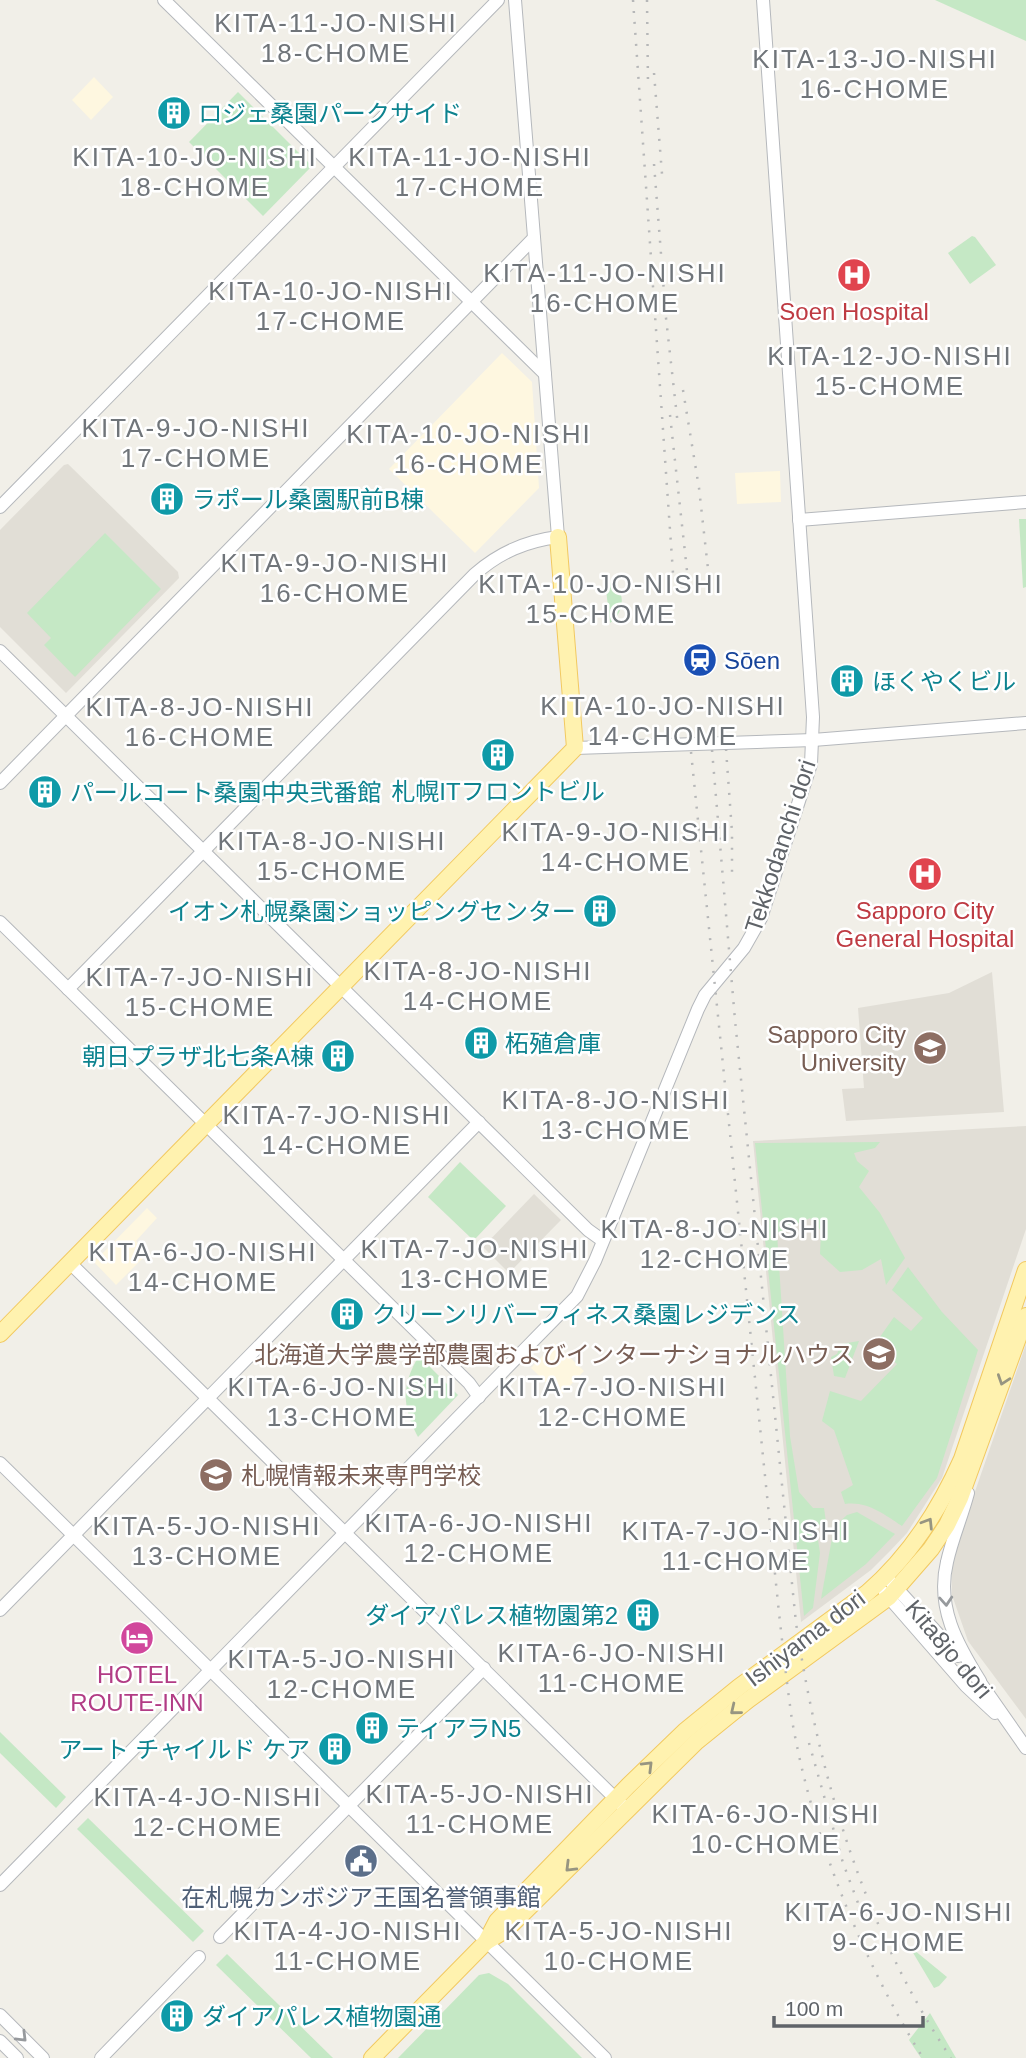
<svg xmlns="http://www.w3.org/2000/svg" width="1026" height="2058" font-family="Helvetica,'Noto Sans JP',sans-serif">
<rect width="100%" height="100%" fill="#f1efe8"/>
<g fill="#fef7e0">
<path d="M94 77 113 97 91 120 72 100Z"/>
<path d="M502 353 532 382 539 488 475 553 389 469Z"/>
<path d="M780 471 781 502 737 504 735 473Z"/>
<path d="M147 1208 157 1218 136 1241 148 1253 116 1285 94 1262Z"/>
<path d="M555 1343 584 1371 560 1396 531 1368Z"/>
</g>
<g fill="#e1ded6">
<path d="M68 464 178 572 179 578 66 693 0 627V530L64 465Z"/>
<path d="M992 972 1004 1112 846 1121 842 1089 864 1088 858 1008 949 993Z"/>
<path d="M1026 1126V1229L942 1478 907 1533 890 1551 871 1570 801 1622 753 1141Z"/>
<path d="M534 1194 561 1220 509 1273 483 1247Z"/>
<path d="M1026 1344V1719L968 1641 952 1595V1558Z"/>
</g>
<g fill="#c5e8c5">
<path d="M935 0H1026V41Z"/>
<path d="M238 92 312 166 263 216 189 142Z"/>
<path d="M972 236 975 237 996 265 970 284 948 253Z"/>
<path d="M1019 519H1026V587L1023 588Z"/>
<path d="M105 533 161 589 75 677 44 645 51 638 27 613Z"/>
<path d="M605 581C627 585 626 612 610 623Z"/>
<path d="M880 1142 875 1148 854 1153 857 1161 869 1171 859 1187 880 1213 905 1258 886 1285 881 1259 862 1270 840 1272 820 1254 821 1231 810 1218 777 1233 790 1436 799 1492 813 1508H824L826 1522 816 1526 820 1553 813 1608 804 1616 755 1143Z"/>
<path d="M460 1162 506 1206 476 1238H471L428 1197Z"/>
<path d="M908 1267 942 1312 978 1350 937 1478 902 1526C883 1514 868 1501 845 1504L841 1492 853 1485 834 1430 822 1421 830 1391 861 1401 897 1364 875 1344 894 1317 911 1331 923 1318 892 1290Z"/>
<path d="M859 1341 845 1378 834 1376 831 1357 837 1354 841 1344Z"/>
<path d="M419 1356 458 1395 418 1437C402 1407 401 1385 419 1356Z"/>
<path d="M857 1512 895 1534 866 1564 821 1599 834 1527 847 1515Z"/>
<path d="M0 1732 66 1797 56 1808 0 1753Z"/>
<path d="M88 1818 204 1931 193 1942 77 1829Z"/>
<path d="M914 1950 947 1977 939 1986 934 1988 912 1951Z"/>
<path d="M227 1954 333 2058H311L216 1965Z"/>
<path d="M489 1973 508 1984 582 2058H398L479 1975Z"/>
<path d="M930 2013 956 2058H921L909 2040Z"/>
</g>
<g fill="none" stroke-linecap="round" stroke-linejoin="round">
<g stroke="#b5b8bc" stroke-width="14">
<g id="minor">
<path d="M164 0 545 374"/>
<path d="M0 507 498 0"/>
<path d="M799 520 1026 502"/>
<path d="M0 651 588 1230 602 1240"/>
<path d="M575 748 813 740 1026 723"/>
<path d="M0 783 534 238"/>
<path d="M0 922 469 1383 479 1397"/>
<path d="M68 989 475 574C500 552 526 541 558 537L515 0"/>
<path d="M70 1263 622 1805"/>
<path d="M0 1463 605 2058"/>
<path d="M968 1493C962 1516 952 1539 947 1562 936 1607 957 1644 980 1681"/>
<path d="M891 1582 958 1656"/>
<path d="M885 1593 966 1686 995 1713"/>
<path d="M0 1610 479 1122"/>
<path d="M975 1675 1026 1748"/>
<path d="M0 1885 577 1296 595 1261 698 1009 705 995 744 948 761 918 811 764 813 717 763 0"/>
<path d="M220 1937 484 1668"/>
<path d="M0 2015 43 2058"/>
<path d="M0 2041 17 2058"/>
<path d="M101 2058 199 1957"/>
</g>
</g>
<g stroke="#f2c960" stroke-width="18">
<g id="major">
<path d="M0 1334 575 748 558 537"/>
<path d="M486 1942 497 1921 628 1786 685 1731 739 1687 867 1593C910 1556 939 1511 962 1459L1026 1270"/>
<path d="M372 2058 486 1942 507 1929 696 1742 748 1700 889 1597 931 1549 947 1525 960 1498 1026 1316"/>
</g>
</g>
<use href="#minor" stroke="#fff" stroke-width="12"/>
<use href="#major" stroke="#fff2af" stroke-width="16"/>
<g stroke="#b6b7b8" stroke-width="2.5" stroke-dasharray="2 9" stroke-linecap="butt">
<path d="M633 0 673 573"/>
<path d="M647 0 648 84"/>
<path d="M654 73 662 174"/>
<path d="M654 164 666 318 678 426"/>
<path d="M683 390 699 488 708 569"/>
<path d="M670 415 687 571"/>
<path d="M726 749 732 832V878"/>
<path d="M712 750 735 1020 796 1623C819 1776 864 1929 951 2058"/>
<path d="M691 752 779 1613C783 1649 787 1685 792 1720 812 1836 861 1958 923 2058"/>
<path d="M809 1743 843 1863 864 1919"/>
</g>
</g>
<defs><path id="oneway-chevron" d="M-2-3.5L2.5 0L-2 3.5" fill="none" stroke-width="1.6" stroke-linecap="round" stroke-linejoin="round" transform="scale(1.75)"/></defs>
<g stroke="#979581">
<use href="#oneway-chevron" transform="translate(1003 1380) rotate(109)"/>
<use href="#oneway-chevron" transform="translate(928 1523) rotate(-58)"/>
<use href="#oneway-chevron" transform="translate(735 1710) rotate(141)"/>
<use href="#oneway-chevron" transform="translate(648 1766) rotate(-45)"/>
<use href="#oneway-chevron" transform="translate(570 1867) rotate(135)"/>
</g>
<g stroke="#979a9d">
<use href="#oneway-chevron" transform="translate(946 1601) rotate(86)"/>
<use href="#oneway-chevron" transform="translate(22 2037) rotate(45)"/>
</g>
<defs>
<g id="building-disc" transform="scale(1.75)"><circle r="9.5" fill="#0f9aa8" stroke="#fff"/><path d="M-4-6H4V6H1V3H-1V6H-4ZM-2.5-4.3h1.7v1.8h-1.7ZM.8-4.3h1.7v1.8H.8ZM-2.5-1h1.7V.8h-1.7ZM.8-1h1.7V.8H.8Z" fill="#fff"/></g>
<g id="hospital-disc" transform="scale(1.75)"><circle r="9.5" fill="#e0444e" stroke="#fff"/><path d="M-5-5h3v3.5h4V-5h3V5h-3V1.5h-4V5h-3Z" fill="#fff"/></g>
<g id="station-disc" transform="scale(1.75)"><circle r="9.5" fill="#1a4fb4" stroke="#fff"/><path d="M-3-6H3Q5-6 5-4V2Q5 4 3 4L4.5 6H3L1.5 4h-3L-3 6H-4.5L-3 4Q-5 4-5 2V-4Q-5-6-3-6ZM-3.5-4v3h7v-3ZM-3.5 1v1.5H-2V1ZM2 1v1.5H3.5V1Z" fill="#fff"/></g>
<g id="school-disc" transform="scale(1.75)"><circle r="9.5" fill="#8d6e63" stroke="#fff"/><path d="M0-5L7-2L0 1L-7-2ZM-4 1L0 2.5L4 1V4Q0 6-4 4Z" fill="#fff"/></g>
<g id="university-disc" transform="scale(1.75)"><circle r="9.5" fill="#8d6e63" stroke="#fff"/><path d="M0-5L7-2L0 1L-7-2ZM-4 1L0 2.5L4 1V4Q0 6-4 4Z" fill="#fff"/></g>
<g id="hotel-disc" transform="scale(1.75)"><circle r="9.5" fill="#d1479c" stroke="#fff"/><path d="M-6-4.5h1.5V1H6V5H4.5V3h-9V5H-6ZM-4 0a1.8 1.8 0 1 1 3.6 0ZM.5 0V-2.5h3Q6-2.5 6 0Z" fill="#fff"/></g>
<g id="civic-disc" transform="scale(1.75)"><circle r="9.5" fill="#5c6f8a" stroke="#fff"/><path d="M-.6-6.5H3V-4.5H.6V-3L4-1V1h2V6H-6V1h2V-1L-.6-3ZM-1.2 2.5V6h2.4V2.5Z" fill="#fff"/></g>
</defs>
<g fill-rule="evenodd">
<use href="#building-disc" x="174" y="113"/>
<use href="#hospital-disc" x="854" y="275"/>
<use href="#building-disc" x="167" y="499"/>
<use href="#station-disc" x="700" y="660"/>
<use href="#building-disc" x="847" y="681"/>
<use href="#building-disc" x="498" y="755"/>
<use href="#building-disc" x="45" y="792"/>
<use href="#hospital-disc" x="925" y="874"/>
<use href="#building-disc" x="600" y="911"/>
<use href="#building-disc" x="481" y="1043"/>
<use href="#school-disc" x="930" y="1048"/>
<use href="#building-disc" x="338" y="1056"/>
<use href="#building-disc" x="347" y="1314"/>
<use href="#university-disc" x="879" y="1354"/>
<use href="#university-disc" x="216" y="1475"/>
<use href="#building-disc" x="643" y="1615"/>
<use href="#hotel-disc" x="137" y="1638"/>
<use href="#building-disc" x="372" y="1728"/>
<use href="#building-disc" x="335" y="1749"/>
<use href="#civic-disc" x="361" y="1861"/>
<use href="#building-disc" x="177" y="2016"/>
</g>
<g text-anchor="middle" dominant-baseline="central" stroke-width="5" stroke-linejoin="round" paint-order="stroke">
<g font-size="24" fill="#0d838f" stroke="#fff" text-anchor="start">
<text x="198" y="113">ロジェ桑園パークサイド</text>
<text x="192" y="499">ラポール桑園駅前B棟</text>
<text x="872" y="681">ほくやくビル</text>
<text x="498" y="791" text-anchor="middle">札幌ITフロントビル</text>
<text x="70" y="792">パールコート桑園中央弐番館</text>
<text x="576" y="911" text-anchor="end">イオン札幌桑園ショッピングセンター</text>
<text x="505" y="1043">柘殖倉庫</text>
<text x="314" y="1056" text-anchor="end">朝日プラザ北七条A棟</text>
<text x="372" y="1314">クリーンリバーフィネス桑園レジデンス</text>
<text x="618" y="1615" text-anchor="end">ダイアパレス植物園第2</text>
<text x="396" y="1728">ティアラN5</text>
<text x="310" y="1749" text-anchor="end">アート チャイルド ケア</text>
<text x="202" y="2016">ダイアパレス植物園通</text>
</g>
<g font-size="24" fill="#be3a42" stroke="#fff">
<text x="854" y="311">Soen Hospital</text>
<text x="925" y="910">Sapporo City<tspan x="925" dy="28">General Hospital</tspan></text>
</g>
<g font-size="24" fill="#164399" stroke="#fff" text-anchor="start">
<text x="724" y="660">Sōen</text>
</g>
<g font-size="24" fill="#5f6368" stroke="#fff">
<text transform="translate(780 846) rotate(-72)">Tekkodanchi dori</text>
<text transform="translate(805 1638) rotate(-37)">Ishiyama dori</text>
<text transform="translate(949 1649) rotate(50)">Kita8jo dori</text>
</g>
<g font-size="24" fill="#785e54" stroke="#fff" text-anchor="end">
<text x="906" y="1034">Sapporo City<tspan x="906" dy="28">University</tspan></text>
<text x="854" y="1354">北海道大学農学部農園およびインターナショナルハウス</text>
<text x="241" y="1475" text-anchor="start">札幌情報未来専門学校</text>
</g>
<g font-size="24" fill="#b23c85" stroke="#fff">
<text x="137" y="1674">HOTEL<tspan x="137" dy="28">ROUTE-INN</tspan></text>
</g>
<g font-size="24" fill="#4e5e75" stroke="#fff">
<text x="361" y="1897">在札幌カンボジア王国名誉領事館</text>
</g>
<g font-size="26" letter-spacing="2" fill="#70757a" stroke="#fff">
<text x="336" y="23">KITA-11-JO-NISHI<tspan x="336" dy="30">18-CHOME</tspan></text>
<text x="875" y="59">KITA-13-JO-NISHI<tspan x="875" dy="30">16-CHOME</tspan></text>
<text x="195" y="157">KITA-10-JO-NISHI<tspan x="195" dy="30">18-CHOME</tspan></text>
<text x="470" y="157">KITA-11-JO-NISHI<tspan x="470" dy="30">17-CHOME</tspan></text>
<text x="605" y="273">KITA-11-JO-NISHI<tspan x="605" dy="30">16-CHOME</tspan></text>
<text x="331" y="291">KITA-10-JO-NISHI<tspan x="331" dy="30">17-CHOME</tspan></text>
<text x="890" y="356">KITA-12-JO-NISHI<tspan x="890" dy="30">15-CHOME</tspan></text>
<text x="196" y="428">KITA-9-JO-NISHI<tspan x="196" dy="30">17-CHOME</tspan></text>
<text x="469" y="434">KITA-10-JO-NISHI<tspan x="469" dy="30">16-CHOME</tspan></text>
<text x="335" y="563">KITA-9-JO-NISHI<tspan x="335" dy="30">16-CHOME</tspan></text>
<text x="601" y="584">KITA-10-JO-NISHI<tspan x="601" dy="30">15-CHOME</tspan></text>
<text x="663" y="706">KITA-10-JO-NISHI<tspan x="663" dy="30">14-CHOME</tspan></text>
<text x="200" y="707">KITA-8-JO-NISHI<tspan x="200" dy="30">16-CHOME</tspan></text>
<text x="616" y="832">KITA-9-JO-NISHI<tspan x="616" dy="30">14-CHOME</tspan></text>
<text x="332" y="841">KITA-8-JO-NISHI<tspan x="332" dy="30">15-CHOME</tspan></text>
<text x="478" y="971">KITA-8-JO-NISHI<tspan x="478" dy="30">14-CHOME</tspan></text>
<text x="200" y="977">KITA-7-JO-NISHI<tspan x="200" dy="30">15-CHOME</tspan></text>
<text x="616" y="1100">KITA-8-JO-NISHI<tspan x="616" dy="30">13-CHOME</tspan></text>
<text x="337" y="1115">KITA-7-JO-NISHI<tspan x="337" dy="30">14-CHOME</tspan></text>
<text x="715" y="1229">KITA-8-JO-NISHI<tspan x="715" dy="30">12-CHOME</tspan></text>
<text x="475" y="1249">KITA-7-JO-NISHI<tspan x="475" dy="30">13-CHOME</tspan></text>
<text x="203" y="1252">KITA-6-JO-NISHI<tspan x="203" dy="30">14-CHOME</tspan></text>
<text x="342" y="1387">KITA-6-JO-NISHI<tspan x="342" dy="30">13-CHOME</tspan></text>
<text x="613" y="1387">KITA-7-JO-NISHI<tspan x="613" dy="30">12-CHOME</tspan></text>
<text x="479" y="1523">KITA-6-JO-NISHI<tspan x="479" dy="30">12-CHOME</tspan></text>
<text x="207" y="1526">KITA-5-JO-NISHI<tspan x="207" dy="30">13-CHOME</tspan></text>
<text x="736" y="1531">KITA-7-JO-NISHI<tspan x="736" dy="30">11-CHOME</tspan></text>
<text x="612" y="1653">KITA-6-JO-NISHI<tspan x="612" dy="30">11-CHOME</tspan></text>
<text x="342" y="1659">KITA-5-JO-NISHI<tspan x="342" dy="30">12-CHOME</tspan></text>
<text x="480" y="1794">KITA-5-JO-NISHI<tspan x="480" dy="30">11-CHOME</tspan></text>
<text x="208" y="1797">KITA-4-JO-NISHI<tspan x="208" dy="30">12-CHOME</tspan></text>
<text x="766" y="1814">KITA-6-JO-NISHI<tspan x="766" dy="30">10-CHOME</tspan></text>
<text x="899" y="1912">KITA-6-JO-NISHI<tspan x="899" dy="30">9-CHOME</tspan></text>
<text x="348" y="1931">KITA-4-JO-NISHI<tspan x="348" dy="30">11-CHOME</tspan></text>
<text x="619" y="1931">KITA-5-JO-NISHI<tspan x="619" dy="30">10-CHOME</tspan></text>
</g>
</g>
<path d="M774 2016v10h149v-10" fill="none" stroke="#5f6368" stroke-width="3.5"/>
<text x="785" y="2016" font-size="21" fill="#5f6368" stroke="#ffffff" stroke-width="5" paint-order="stroke">100 m</text>
</svg>
